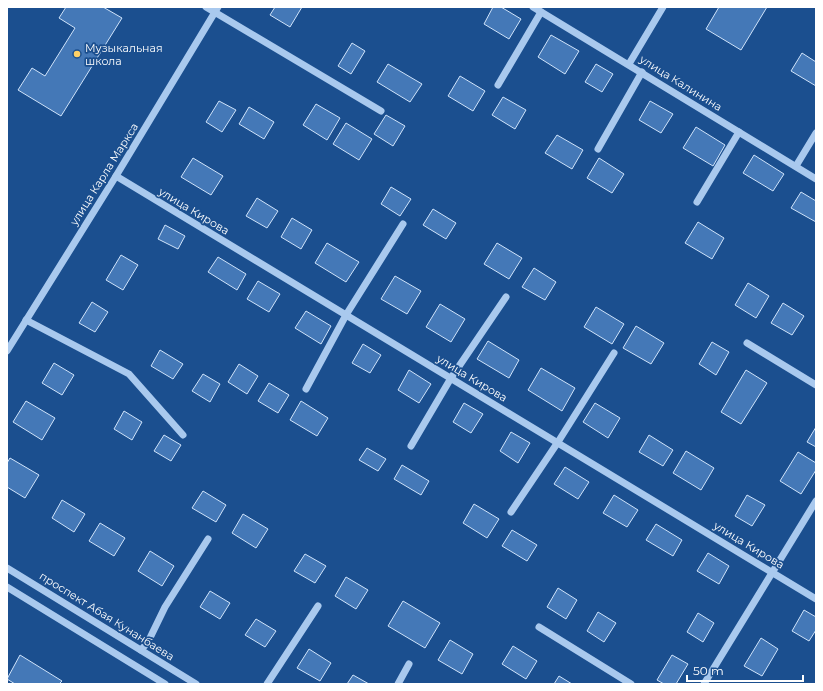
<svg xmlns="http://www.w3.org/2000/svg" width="823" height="691" font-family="Montserrat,sans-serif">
<rect width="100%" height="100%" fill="#1b4f8f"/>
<g fill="#4478b7" stroke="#cfe3fa">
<path d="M66 7H103L122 18 61 116 18 90 32 68 45 76 75 28 59 18Z"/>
<path d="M275 7H302L290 27 270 15Z"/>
<path d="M493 7H501L521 19 509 39 484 24Z"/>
<path d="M719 7H767L741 50 706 29Z"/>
<path d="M551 35 579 51 565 74 538 57Z"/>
<path d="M352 43 365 51 351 74 338 66Z"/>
<path d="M802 53 816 62V86L791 71Z"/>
<path d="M388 64 422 84 410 102 377 82Z"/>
<path d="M596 64 613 74 602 92 585 82Z"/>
<path d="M460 76 485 91 473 111 448 96Z"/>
<path d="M503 97 526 110 515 129 492 115Z"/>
<path d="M219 101 236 110 222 132 206 122Z"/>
<path d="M650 101 673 114 661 133 639 120Z"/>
<path d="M316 104 340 118 327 140 303 125Z"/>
<path d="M249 107 274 122 264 139 239 124Z"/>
<path d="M386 115 405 126 393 146 374 134Z"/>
<path d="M346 123 372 139 359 160 333 144Z"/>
<path d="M696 127 725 145 713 166 683 148Z"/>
<path d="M557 135 583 150 572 169 545 153Z"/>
<path d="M754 155 784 174 773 191 743 173Z"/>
<path d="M193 158 223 176 211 195 181 177Z"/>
<path d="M599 158 624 174 612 193 587 178Z"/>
<path d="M391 187 411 199 400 216 381 204Z"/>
<path d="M801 192 816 201V222L791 208Z"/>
<path d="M257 198 278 211 267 228 246 216Z"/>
<path d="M433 209 456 223 446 239 423 225Z"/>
<path d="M292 218 312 230 301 249 281 237Z"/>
<path d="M698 222 724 238 712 259 685 243Z"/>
<path d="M165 225 185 236 178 249 158 239Z"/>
<path d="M327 243 359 262 346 282 315 263Z"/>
<path d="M497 243 522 258 509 279 484 264Z"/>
<path d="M121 255 138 265 123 290 106 280Z"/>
<path d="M218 257 246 274 237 290 208 272Z"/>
<path d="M534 268 556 282 545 300 522 287Z"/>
<path d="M395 276 421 291 407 314 381 299Z"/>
<path d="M258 281 280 294 269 312 247 299Z"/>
<path d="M748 283 769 296 756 318 735 305Z"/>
<path d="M92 302 108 312 95 332 79 323Z"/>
<path d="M783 303 804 316 792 335 771 323Z"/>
<path d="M440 304 465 319 451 342 426 327Z"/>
<path d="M596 307 624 324 612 344 584 327Z"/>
<path d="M306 311 331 326 321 344 295 328Z"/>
<path d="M636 326 664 343 651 364 623 348Z"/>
<path d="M488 341 519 360 509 378 477 359Z"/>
<path d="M712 342 729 352 716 375 699 364Z"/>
<path d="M363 344 381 355 370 373 352 363Z"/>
<path d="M160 350 183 364 173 379 151 366Z"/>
<path d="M54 363 74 375 62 395 42 383Z"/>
<path d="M239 364 258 376 247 394 228 382Z"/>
<path d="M541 368 575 388 562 411 528 390Z"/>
<path d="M409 370 431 384 419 403 398 390Z"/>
<path d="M746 370 767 383 741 424 721 412Z"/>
<path d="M203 374 220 384 210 402 192 391Z"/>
<path d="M269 383 289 395 278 413 258 401Z"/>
<path d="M26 401 55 418 42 440 13 422Z"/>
<path d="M301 401 328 418 317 436 290 420Z"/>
<path d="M464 403 483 414 471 433 453 422Z"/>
<path d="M595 403 620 418 608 438 583 422Z"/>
<path d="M124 411 142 422 132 440 114 429Z"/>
<path d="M816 427V447L807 442Z"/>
<path d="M511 432 530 443 518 463 500 451Z"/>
<path d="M164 435 181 445 171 461 154 451Z"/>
<path d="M649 435 673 450 663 466 639 452Z"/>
<path d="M367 448 386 459 378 471 359 460Z"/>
<path d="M686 451 714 468 701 490 673 473Z"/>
<path d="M798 452 816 463V470L801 494 780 481Z"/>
<path d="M10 458 39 475 25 498 7 487V463Z"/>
<path d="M402 465 429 481 421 495 394 479Z"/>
<path d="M565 467 589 482 578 499 554 484Z"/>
<path d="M203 491 226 505 216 522 192 508Z"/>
<path d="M614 495 638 510 627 527 603 513Z"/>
<path d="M747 495 765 505 752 526 735 516Z"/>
<path d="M62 500 85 514 74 532 52 518Z"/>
<path d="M474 504 499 519 487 538 463 523Z"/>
<path d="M243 514 268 529 256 548 232 533Z"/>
<path d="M100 523 125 538 114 556 89 541Z"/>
<path d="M656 524 682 540 673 556 646 540Z"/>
<path d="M512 530 537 545 527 561 502 546Z"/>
<path d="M150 551 174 566 162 586 138 571Z"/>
<path d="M708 553 729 566 719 584 697 571Z"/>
<path d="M305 554 326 566 315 583 294 571Z"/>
<path d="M346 577 368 590 356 609 335 596Z"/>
<path d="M558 588 577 600 566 619 547 607Z"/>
<path d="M210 591 230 603 220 619 200 607Z"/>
<path d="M403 601 440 623 425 648 388 626Z"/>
<path d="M804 610 816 617V630L809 641 792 631Z"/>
<path d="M598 612 616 623 604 642 587 631Z"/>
<path d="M698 613 714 623 703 642 687 632Z"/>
<path d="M256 619 276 631 265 647 245 635Z"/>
<path d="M761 638 778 649 762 676 744 666Z"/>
<path d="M450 640 473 654 462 674 438 660Z"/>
<path d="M513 646 537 661 526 679 502 664Z"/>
<path d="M309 649 331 663 320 681 297 668Z"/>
<path d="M20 655 62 681 59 684H15L7 679Z"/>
<path d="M672 655 688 664 676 684H664L657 680Z"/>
<path d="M353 675 369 684H347Z"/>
<path d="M559 676 572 684H554Z"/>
</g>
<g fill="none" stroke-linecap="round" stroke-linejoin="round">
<g stroke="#a9c9ee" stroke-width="7">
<path d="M206 7 381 111"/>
<path d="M533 7 816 179"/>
<path d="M629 64 663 7"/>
<path d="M498 85 541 12"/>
<path d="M598 149 642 72"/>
<path d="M796 166 816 133"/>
<path d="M116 176 816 599"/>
<path d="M697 202 739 132"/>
<path d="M26 320 129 374 183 435"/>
<path d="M747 343 816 385"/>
<path d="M7 351 116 176 218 7"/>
<path d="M306 389 346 315 403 224"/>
<path d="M411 446 451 378 506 297"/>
<path d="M511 512 558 442 614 353"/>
<path d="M7 568 196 684"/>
<path d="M7 587 165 684"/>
<path d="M539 627 631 684"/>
<path d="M141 650 148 642 165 607 208 539"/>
<path d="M267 684 318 606"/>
<path d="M398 684 409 664"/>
<path d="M704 684 816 501"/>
</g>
</g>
<circle fill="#ffd166" stroke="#1b4f8f" stroke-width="1.5" cx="77" cy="54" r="4"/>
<g text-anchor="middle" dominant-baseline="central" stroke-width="3.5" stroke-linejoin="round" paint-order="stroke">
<g font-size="11" fill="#fff" stroke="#1b4f8f" text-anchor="start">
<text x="85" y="48">Музыкальная<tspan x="85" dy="13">школа</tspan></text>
</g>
<g font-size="11" fill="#fff" stroke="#1b4f8f">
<text transform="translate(681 83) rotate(32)">улица Калинина</text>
<text transform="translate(104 174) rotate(-58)">улица Карла Маркса</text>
<text transform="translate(194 211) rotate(31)">улица Кирова</text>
<text transform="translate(472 378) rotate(31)">улица Кирова</text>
<text transform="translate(749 545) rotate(31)">улица Кирова</text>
<text transform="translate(107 616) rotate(32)">проспект Абая Кунанбаева</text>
</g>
</g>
<rect width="823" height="691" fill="none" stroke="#ffffff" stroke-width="16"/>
<path d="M687 675v6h116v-6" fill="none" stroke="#ffffff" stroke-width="2"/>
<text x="693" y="675" font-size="12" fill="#ffffff" stroke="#1b4f8f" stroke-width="3" paint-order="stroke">50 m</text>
</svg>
